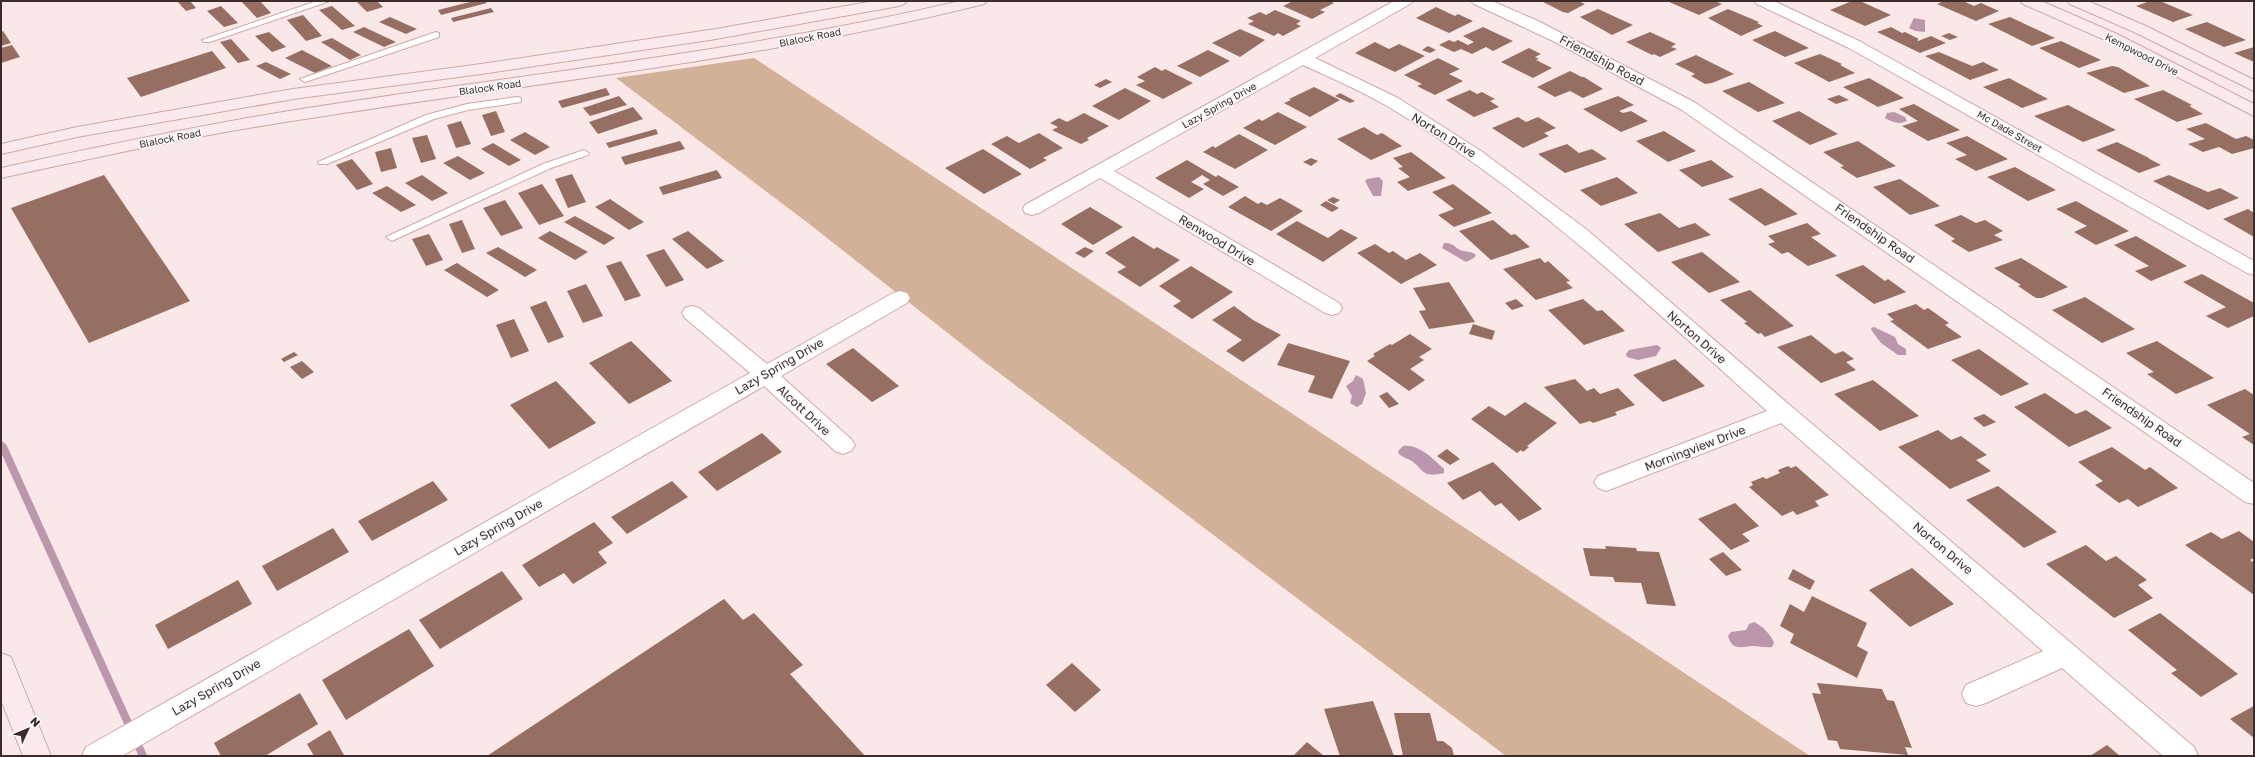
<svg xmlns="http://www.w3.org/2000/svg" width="2255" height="757" font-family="'Golos Text',sans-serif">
<rect width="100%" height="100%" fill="#f9e8e7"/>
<path fill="#d3b199" d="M754 58 1810 756H1506L982 360 808 223 616 78Z"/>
<g fill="#bc96ac">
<path d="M1914 18 1925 20V32L1915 31 1909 28Z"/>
<path d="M1894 112 1905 117 1907 121C1899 125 1892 122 1885 118L1887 113Z"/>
<path d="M1379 177 1383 181 1381 196H1373L1365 181 1367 179Z"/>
<path d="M1444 243C1454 242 1455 249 1463 251 1468 252 1471 251 1476 255L1474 258 1466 262 1442 248Z"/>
<path d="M1874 327 1895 337 1898 344 1906 349V355H1898L1881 343 1872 331 1871 328Z"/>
<path d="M1657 345 1661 348 1656 356 1638 360 1627 357 1626 354 1629 350Z"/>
<path d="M1356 375 1363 379 1366 393 1362 404 1357 407 1350 403 1352 396 1346 386 1353 381Z"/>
<path d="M1403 446C1419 444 1433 459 1444 469V473C1420 479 1424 468 1410 460 1407 458 1402 457 1399 454L1398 451Z"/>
<path d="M1754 622C1761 625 1772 635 1774 643L1772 647C1766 648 1759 646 1753 646 1741 647 1732 651 1728 636L1731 632 1746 630 1749 624Z"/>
</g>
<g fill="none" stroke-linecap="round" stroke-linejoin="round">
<path stroke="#bc96ac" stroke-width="6" d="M1 444 3 448"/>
<path stroke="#bc96ac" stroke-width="8" d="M3 447 143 756"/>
</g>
<g fill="#966f62">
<path d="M177 1H190L196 8 186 11Z"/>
<path d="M241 1H260L271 13 257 18Z"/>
<path d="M356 1H377L383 7 367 12Z"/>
<path d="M474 1H485L487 3 441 15 438 10Z"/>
<path d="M1293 1H1329L1334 3 1320 10 1325 12 1312 19 1283 6Z"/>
<path d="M1541 1H1578L1585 4 1568 13 1563 12Z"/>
<path d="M1667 1H1715L1722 4 1699 15Z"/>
<path d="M1852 1H1860L1891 15 1865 26 1830 10Z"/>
<path d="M1944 1H1963L1974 6 1981 3 1999 11 1976 21 1937 4Z"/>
<path d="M2150 1H2160L2193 15 2173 22 2136 6Z"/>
<path d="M221 6 238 23 224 27 207 11Z"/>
<path d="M332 6 355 26 342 30 319 10Z"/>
<path d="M1436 7 1455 16 1458 14 1473 21 1449 33 1416 18Z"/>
<path d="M491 8 494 12 453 22 451 18Z"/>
<path d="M1598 9 1633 25 1612 35 1580 17Z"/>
<path d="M1728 9 1759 22 1757 23 1763 26 1741 36 1708 18Z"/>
<path d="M1275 10 1301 21 1296 24 1301 26 1283 36 1278 33 1274 36 1248 24 1254 21 1247 18 1260 12 1266 15Z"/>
<path d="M303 15 322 36 306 41 287 20Z"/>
<path d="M390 17 417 29 406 34 379 22Z"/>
<path d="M2010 17 2055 38 2032 46 1988 24Z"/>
<path d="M2207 22 2246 40 2224 47 2185 29Z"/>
<path d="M364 27 396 42 384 47 353 32Z"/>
<path d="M1483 27 1513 41 1493 51 1486 47 1472 54 1461 49 1454 52 1439 45 1449 40 1454 42 1458 40 1468 45 1474 42 1463 36Z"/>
<path d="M1891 27 1902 33 1905 32 1919 39 1917 40 1918 41 1931 36 1946 43 1920 53 1877 32Z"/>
<path d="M1240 29 1265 40 1240 57 1212 43Z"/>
<path d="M3 31 11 43 1 46V32Z"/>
<path d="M1775 31 1809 48 1785 57 1752 40Z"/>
<path d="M269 32 286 47 272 52 255 36Z"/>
<path d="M1650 32 1676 44 1671 47 1677 49 1660 57 1654 54 1652 55 1626 42Z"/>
<path d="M1949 33 1958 37 1950 40 1941 36Z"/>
<path d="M332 38 361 55 350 60 321 42Z"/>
<path d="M231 39 250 60 238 63 220 42Z"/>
<path d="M2061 41 2101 60 2079 68 2039 48Z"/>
<path d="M1375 42 1389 49 1399 44 1425 56 1395 72 1355 53Z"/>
<path d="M12 45 20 57 1 63V48Z"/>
<path d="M1428 46 1436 50 1430 53 1422 50Z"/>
<path d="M2254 47V62L2234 53Z"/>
<path d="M1529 48 1541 54 1535 57 1539 59 1536 60 1552 68 1533 78 1501 62Z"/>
<path d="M302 50 332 66 315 73 285 58Z"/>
<path d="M1208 50 1230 61 1200 77 1177 66Z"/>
<path d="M212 51 226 68 141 97 127 78Z"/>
<path d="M1939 52 1972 66 1983 62 1999 70 1970 80 1925 56Z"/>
<path d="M1820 54 1842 64 1840 65 1855 73 1829 82 1794 63Z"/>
<path d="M1696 55 1734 74 1712 83 1705 84 1691 76 1695 74 1675 64Z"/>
<path d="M1438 58 1460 69 1449 74 1463 81 1435 95 1417 86 1422 84 1404 75Z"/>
<path d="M266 62 291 74 280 79 256 66Z"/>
<path d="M2112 66 2118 67 2150 86 2124 93 2086 73Z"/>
<path d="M1155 67 1162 71 1165 69 1193 83 1163 99 1136 85 1145 81 1137 77Z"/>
<path d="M1570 71 1582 77H1584L1603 89 1583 98 1570 91 1555 97 1537 87Z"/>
<path d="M1869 78 1904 98 1878 107 1843 87Z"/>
<path d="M2009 78 2048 99 2022 108 1983 87Z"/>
<path d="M1106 79 1112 82 1100 88 1094 85Z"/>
<path d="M1749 82 1785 103 1758 112 1722 91Z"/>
<path d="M1314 87 1340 100 1310 117 1284 103 1291 100 1289 99Z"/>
<path d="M606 88 610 95 562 108 558 101Z"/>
<path d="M1125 88 1151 101 1119 120 1092 106Z"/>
<path d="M1470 90 1477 94 1482 92 1495 99 1490 101 1499 107 1474 117 1446 100Z"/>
<path d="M2163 90 2192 105 2189 106 2203 114 2177 122 2134 99Z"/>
<path d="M1340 93 1355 101 1350 103 1335 96Z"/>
<path d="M1839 95 1849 100 1836 104 1827 99Z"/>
<path d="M619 96 627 105 590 116 583 108Z"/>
<path d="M1618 96 1634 105 1619 111 1623 113 1631 111 1648 121 1621 132 1583 109Z"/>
<path d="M1914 104 1960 130 1928 141 1902 126 1918 121 1899 109Z"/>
<path d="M2068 105 2116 130 2083 142 2034 116Z"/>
<path d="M633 107 643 119 598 134 589 122Z"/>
<path d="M496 111 505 132 491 136 482 115Z"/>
<path d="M1799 111 1838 134 1810 145 1772 121Z"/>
<path d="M1278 112 1307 127 1275 145 1243 128 1259 119 1262 121Z"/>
<path d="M1084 113 1109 126 1087 138 1089 140 1081 144 1052 130 1058 127 1050 123 1059 118 1067 122Z"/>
<path d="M1518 117 1526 122 1538 117 1556 128 1544 133 1549 136 1523 148 1492 128Z"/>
<path d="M461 121 471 144 456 148 447 125Z"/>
<path d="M2206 123 2236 139 2246 136 2254 140V148L2232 154 2219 147 2203 152 2188 144 2205 139 2186 129Z"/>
<path d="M1364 127 1377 135 1382 133 1402 146 1371 160 1337 139Z"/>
<path d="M656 129 658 134 609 148 606 143Z"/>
<path d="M1664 131 1696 151 1668 162 1636 141Z"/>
<path d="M525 132 550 147 535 155 510 140Z"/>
<path d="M1039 133 1063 148 1043 158 1047 160 1030 169 991 144 1007 136 1019 143Z"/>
<path d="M1239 134 1268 150 1235 169 1203 152 1213 146 1215 148Z"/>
<path d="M427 135 436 159 421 163 412 138Z"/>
<path d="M1967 136 2008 159 1976 171 1955 159 1967 155 1946 143Z"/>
<path d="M680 141 685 149 625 165 621 157Z"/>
<path d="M1858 141 1896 166 1857 178 1840 167 1844 166 1823 152Z"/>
<path d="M2117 142 2149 158H2148L2161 165 2139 173 2096 150Z"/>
<path d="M493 143 521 160 509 166 481 149Z"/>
<path d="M1567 144 1579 153 1592 149 1607 159 1565 173 1538 154Z"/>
<path d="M391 148 397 168 381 172 375 152Z"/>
<path d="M983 149 1022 174 984 194 945 168Z"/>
<path d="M1411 152 1446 178 1408 191 1397 182 1410 177 1398 168 1403 167 1393 158Z"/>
<path d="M458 156 485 173 470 180 443 163Z"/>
<path d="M1311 158 1318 161 1311 166 1303 162Z"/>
<path d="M352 159 373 184 357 190 336 165Z"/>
<path d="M1187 160 1216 177 1218 175 1239 187 1223 196 1203 184 1210 180 1202 175 1191 182 1204 189 1189 198 1155 178Z"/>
<path d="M1711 160 1734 177 1702 187 1679 170Z"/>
<path d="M2015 167 2056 190 2028 201 1987 177Z"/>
<path d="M717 170 722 178 663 195 659 187Z"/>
<path d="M572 174 586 202 568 208 555 179Z"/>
<path d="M104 175 190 301 89 343 11 208Z"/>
<path d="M422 175 448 193 432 201 405 183Z"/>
<path d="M2169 175 2208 192 2220 188 2239 198 2208 210 2153 181Z"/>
<path d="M1617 177 1638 193 1601 206 1580 190Z"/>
<path d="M1900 179 1940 206 1910 215 1873 187Z"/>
<path d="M542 184 564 216 539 225 518 193Z"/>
<path d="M1453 184 1492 213 1454 227 1438 215 1454 209 1432 192Z"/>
<path d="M387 186 416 205 401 212 372 193Z"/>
<path d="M1761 188 1798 214 1765 226 1728 199Z"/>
<path d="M1245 196 1258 204 1261 202 1267 205 1280 198 1303 211 1271 231 1228 207Z"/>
<path d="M1333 197 1340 200 1334 204 1327 200Z"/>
<path d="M610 199 644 222 629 230 595 207Z"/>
<path d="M505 200 523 228 501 236 483 208Z"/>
<path d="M1326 201 1339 208 1332 212 1320 205Z"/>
<path d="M2076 201 2129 231 2096 245 2074 232 2087 226 2056 209Z"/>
<path d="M1090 207 1123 227 1093 245 1061 224Z"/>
<path d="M2248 209 2254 213V237L2223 219Z"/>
<path d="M1660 213 1679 228 1695 223 1711 235 1658 252 1624 224Z"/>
<path d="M1961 215 1976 223 1985 220 2003 231 1994 235 2003 240 1969 252 1951 241 1955 239 1934 225Z"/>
<path d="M575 216 615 238 604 245 564 222Z"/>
<path d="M462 220 475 249 462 253 449 224Z"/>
<path d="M1493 220 1511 235 1515 234 1530 247 1491 260 1459 231Z"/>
<path d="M1297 221 1328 238 1341 229 1358 238 1323 262 1276 234Z"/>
<path d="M1807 223 1821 234 1811 237 1837 256 1808 266 1788 252 1782 254 1768 244 1775 242 1768 236Z"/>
<path d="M550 231 588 252 575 260 538 238Z"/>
<path d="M688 231 724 261 707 269 672 239Z"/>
<path d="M429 234 443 260 426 266 412 239Z"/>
<path d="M1133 236 1154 249 1157 247 1180 260 1140 287 1117 272 1126 267 1105 253Z"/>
<path d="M2136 236 2187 266 2151 281 2135 271 2149 266 2114 245Z"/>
<path d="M1375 244 1389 253 1393 251 1406 260 1420 253 1437 265 1401 284 1357 253Z"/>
<path d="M498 247 537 270 525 277 486 253Z"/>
<path d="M1085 247 1094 251 1084 258 1075 253Z"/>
<path d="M664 249 684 280 666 287 646 255Z"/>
<path d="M1702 252 1740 282 1709 293 1671 262Z"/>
<path d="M1540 258 1545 263 1548 261 1570 281 1566 282 1573 288 1536 300 1503 269Z"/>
<path d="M2021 258 2068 287 2042 298H2036L2018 286 2021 285 1994 268Z"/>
<path d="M621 261 641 296 625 301 606 266Z"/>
<path d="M457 263 499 290 487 297 444 270Z"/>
<path d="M1863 265 1885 281 1888 279 1906 292 1874 304 1835 275Z"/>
<path d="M1191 266 1233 292 1192 319 1173 306 1181 301 1159 286Z"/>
<path d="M2202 274 2254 303V316L2228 328 2206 316 2226 307 2183 282Z"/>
<path d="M1449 282 1475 322 1429 329 1419 311 1426 310 1413 288Z"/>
<path d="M586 284 603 316 583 323 567 291Z"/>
<path d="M1750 290 1794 326 1765 337 1761 333 1758 334 1744 323 1747 322 1720 300Z"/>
<path d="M2085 297 2135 329 2102 343 2052 310Z"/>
<path d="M1516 299 1524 306 1512 310 1505 303Z"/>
<path d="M1583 299 1597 311 1602 310 1625 331 1584 345 1548 310Z"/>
<path d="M546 301 564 337 548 343 530 307Z"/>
<path d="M1916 304 1924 310 1928 308 1949 323 1945 325 1962 337 1928 349 1890 321 1894 320 1887 314Z"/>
<path d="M1234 306 1253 320 1281 335 1243 362 1226 351 1242 340 1212 320Z"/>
<path d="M514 319 529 351 511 358 496 325Z"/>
<path d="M1473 324 1495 331 1492 340 1469 334Z"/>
<path d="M1410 334 1432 349 1419 357 1424 360 1410 369 1425 380 1409 391 1367 361 1375 356 1373 354 1390 344 1392 345Z"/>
<path d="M1811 335 1835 354 1843 351 1854 359 1846 362 1856 370 1821 383 1777 347Z"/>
<path d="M631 341 672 381 629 404 589 363Z"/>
<path d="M2157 341 2214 378 2176 394 2147 374 2154 372 2126 353Z"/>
<path d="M1288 343 1350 361 1332 399 1308 392 1315 376 1277 365Z"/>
<path d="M853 348 899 386 872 402 826 364Z"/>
<path d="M1979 349 2029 384 2001 396 1951 360Z"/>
<path d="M294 352 298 355 284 362 281 359Z"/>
<path d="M1675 359 1705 386 1663 402 1633 375Z"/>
<path d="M302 361 314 372 302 379 290 367Z"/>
<path d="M1575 379 1587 391 1594 388 1600 394 1618 388 1635 405 1615 412 1617 415 1593 423 1590 421 1580 424 1544 387Z"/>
<path d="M1873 380 1919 416 1880 431 1834 394Z"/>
<path d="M556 381 596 423 549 449 510 405Z"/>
<path d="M2245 389 2254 395V445L2242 437 2250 434 2207 405Z"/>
<path d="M1387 392 1399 404 1389 408 1379 396Z"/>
<path d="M2045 393 2076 414 2086 410 2112 428 2069 447 2014 407Z"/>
<path d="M1525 402 1557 423 1527 446 1529 447 1523 452 1521 450 1517 453 1471 419 1489 406 1505 416Z"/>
<path d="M1984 414 1996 422 1984 427 1973 418Z"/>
<path d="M1938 430 1951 440 1961 436 1987 455 1976 460 1991 471 1950 489 1898 447Z"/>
<path d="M762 433 782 452 717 491 698 472Z"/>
<path d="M2112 447 2145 470 2150 467 2178 488 2138 507 2128 499 2119 503 2095 485 2103 481 2078 462Z"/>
<path d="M1447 449 1460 459 1450 465 1437 456Z"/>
<path d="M1493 462 1542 509 1519 521 1501 503 1495 506 1480 491 1463 500 1447 483Z"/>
<path d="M1788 466 1791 468 1796 466 1829 495 1815 501 1819 506 1797 515 1793 511 1782 516 1749 487 1753 485 1751 482 1763 477 1766 479 1780 473 1778 470Z"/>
<path d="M433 481 448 500 372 541 358 521Z"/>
<path d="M672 481 688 497 627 534 611 517Z"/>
<path d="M1998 486 2057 532 2024 548 1966 500Z"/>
<path d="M1735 503 1759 526 1742 534 1750 541 1731 550 1698 519Z"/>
<path d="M594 522 613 543 598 552 607 563 573 584 564 573 539 587 522 565Z"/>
<path d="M333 528 349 552 277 591 262 566Z"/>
<path d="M2239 531 2254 542V558L2250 560 2254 563V595L2185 545 2211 532 2222 539Z"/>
<path d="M2086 545 2106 561 2116 556 2147 580 2138 585 2153 598 2114 618 2046 564Z"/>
<path d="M1605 546 1636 548 1637 551 1659 552 1676 606 1647 604 1641 583 1615 582 1613 577 1590 576 1583 548 1606 549Z"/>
<path d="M1723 552 1742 570 1726 576 1709 559Z"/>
<path d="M1912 568 1954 604 1910 627 1869 590Z"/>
<path d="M1793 569 1815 581 1810 590 1788 579Z"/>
<path d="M502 571 523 599 440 649 419 620Z"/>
<path d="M238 580 252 604 168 649 155 625Z"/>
<path d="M1812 596 1867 623 1857 646 1868 652 1857 678 1790 643 1794 634 1780 626 1790 604 1804 612Z"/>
<path d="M724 599 743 620 754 613 803 665 790 674 865 756H487Z"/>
<path d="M2160 613 2238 674 2201 697 2171 673 2177 670 2128 630Z"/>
<path d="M409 629 434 666 346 720 322 680Z"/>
<path d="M1072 663 1101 690 1075 712 1046 685Z"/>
<path d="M1817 683 1882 689 1887 700 1894 701 1912 748 1905 747 1908 755 1840 749 1837 741 1828 740 1812 693 1821 694Z"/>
<path d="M300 693 318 724 265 756H221L214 743Z"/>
<path d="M1373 701 1394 756H1340L1324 709Z"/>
<path d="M2254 706V738L2230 719Z"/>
<path d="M1394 713H1430L1437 741H1443L1452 748 1454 756H1403Z"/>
<path d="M330 730 344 755 314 756 307 744Z"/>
<path d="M1307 742 1324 756H1293Z"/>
<path d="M2107 745 2120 756H2090Z"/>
</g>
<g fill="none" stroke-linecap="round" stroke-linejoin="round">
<g stroke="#d0a8a6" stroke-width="2">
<g id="lane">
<path d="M317 1H330L210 42H204L202 40Z"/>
<path d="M436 32 439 33V37L308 81 305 82 300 79Z"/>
<path d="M517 97 521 98V102L468 110 434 119 327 164H319L318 162 426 115 467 104Z"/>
<path d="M584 150 589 153 588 155 551 168 396 239 392 241 386 237 543 164Z"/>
</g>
</g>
<g stroke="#d0a8a6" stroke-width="2">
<g id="street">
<path d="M1394 1H1413L1410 4 1315 58 1398 98 1481 151 1586 229 1792 407 2194 747 2198 756H2163L2062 668 1986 703 1976 706 1966 703 1962 694 1966 685 2043 651 1781 423 1614 488 1606 491 1598 488 1594 482 1598 476 1767 411C1645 302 1528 190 1387 106 1360 90 1331 78 1303 65L1114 171 1339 303 1342 308 1339 313 1332 315 1325 313 1100 178 1039 213 1032 215 1025 213 1023 209 1025 205Z"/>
<path d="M1471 1H1492L1538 21 1694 102 2254 483V504L2245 502 1682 110 1553 41 1474 4Z"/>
<path d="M1754 1H1774L1861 42 2254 261V275L2247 273 1849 48 1757 4Z"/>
<path d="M900 291 907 293 910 298 907 303 781 376 851 439 855 445 851 451 843 454 835 451 764 386 122 756H82L86 747 750 373 685 318 682 313 685 308 692 306 699 308 767 364 893 293Z"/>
</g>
</g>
<g stroke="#d0a8a6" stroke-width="2">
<g id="secondary">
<path d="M874 1H907L904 4 899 6 716 39 481 74 293 99 77 137 1 154V144L77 127 293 89 481 64 716 29Z"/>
<path d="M960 1H987L984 4C756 61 523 84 292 121 194 136 97 157 1 178V168C97 147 192 127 289 111 513 75 739 53 960 1Z"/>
<path d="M2020 1H2041L2117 34 2254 104V116L2105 40 2023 4Z"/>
<path d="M2067 1H2088L2146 26 2254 80V91L2134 32 2070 4Z"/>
<path d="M1 653 11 657 51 756H23L1 700Z"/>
</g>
</g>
<use href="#lane" fill="#fff" fill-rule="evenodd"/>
<use href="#street" fill="#fff" fill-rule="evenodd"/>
<use href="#secondary" fill="#faeaee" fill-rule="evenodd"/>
</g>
<g text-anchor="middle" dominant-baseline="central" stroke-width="3.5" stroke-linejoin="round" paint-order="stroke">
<g font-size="10" fill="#3b2b2a" stroke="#f9f9f9">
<text transform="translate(810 37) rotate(-11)">Blalock Road</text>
<text transform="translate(2142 54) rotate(27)">Kempwood Drive</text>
<text transform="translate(490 87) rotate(-8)">Blalock Road</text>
<text transform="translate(1219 105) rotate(-29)">Lazy Spring Drive</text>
<text transform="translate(2010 131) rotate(30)">Mc Dade Street</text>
<text transform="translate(170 138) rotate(-11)">Blalock Road</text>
</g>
<g font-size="12" fill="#3b2b2a" stroke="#f9f9f9">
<text transform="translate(1602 60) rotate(28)">Friendship Road</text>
<text transform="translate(1444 135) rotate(32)">Norton Drive</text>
<text transform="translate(1875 233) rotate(35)">Friendship Road</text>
<text transform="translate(1217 240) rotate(31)">Renwood Drive</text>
<text transform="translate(1697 337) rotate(41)">Norton Drive</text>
<text transform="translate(779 366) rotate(-30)">Lazy Spring Drive</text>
<text transform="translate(804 410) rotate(43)">Alcott Drive</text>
<text transform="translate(2142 417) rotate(35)">Friendship Road</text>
<text transform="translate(1695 448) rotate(-21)">Morningview Drive</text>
<text transform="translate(498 527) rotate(-30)">Lazy Spring Drive</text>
<text transform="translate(1943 548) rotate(40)">Norton Drive</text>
<text transform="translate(216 687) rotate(-30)">Lazy Spring Drive</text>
</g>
</g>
<rect width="2255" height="757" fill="none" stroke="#3b2b2a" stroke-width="4"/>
<g transform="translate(28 729) rotate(46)" stroke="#f9f9f9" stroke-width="3" paint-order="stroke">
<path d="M0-3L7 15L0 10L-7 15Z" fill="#3b2b2a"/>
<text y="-6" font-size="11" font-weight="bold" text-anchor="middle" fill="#3b2b2a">N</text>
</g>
</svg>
